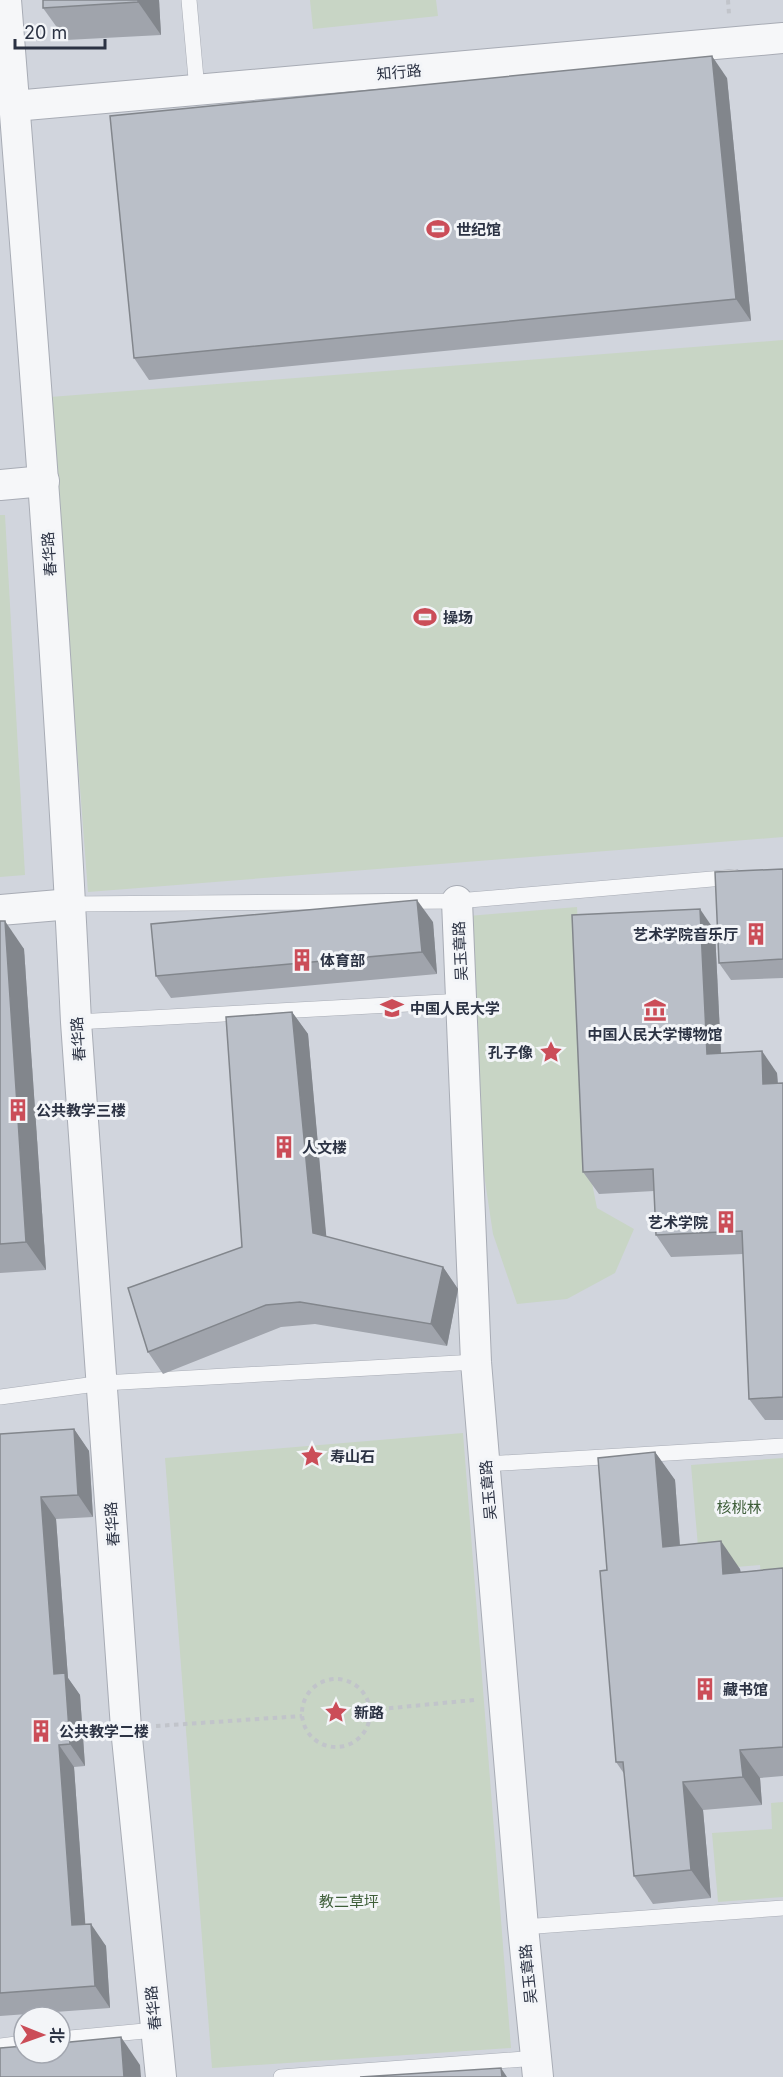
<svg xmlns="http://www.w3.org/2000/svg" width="783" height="2077" font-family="Inter,'Noto Sans SC',sans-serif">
<rect width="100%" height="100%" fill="#e3e6eb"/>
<path fill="#d1d5dd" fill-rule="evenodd" d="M0 0H783V2077H0ZM24 2017H60V2053H24Z"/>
<g fill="#c8d5c5">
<path d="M310 0H436L438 16 313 29Z"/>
<path d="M783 340V837L88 892 50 397Z"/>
<path d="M0 515H5L25 875 0 877Z"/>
<path d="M577 907 592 1183 597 1208 634 1229 615 1273 567 1299 517 1304 493 1234 479 1141 468 916Z"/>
<path d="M463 1433 511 2048 212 2068 165 1458Z"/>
<path d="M783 1458V1582L762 1583 760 1565 700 1570 691 1465Z"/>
<path d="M783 1802V1897L718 1902 712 1833 772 1829 771 1803Z"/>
</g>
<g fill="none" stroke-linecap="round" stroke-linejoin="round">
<g stroke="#a8acb5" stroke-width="16">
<g id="lane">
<path d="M189 0 197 90"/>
<path d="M71 904 457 901 735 877"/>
<path d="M76 1022 463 1001"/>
<path d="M0 1397 103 1383 476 1362"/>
<path d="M486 1464 783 1446"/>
<path d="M523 1927 783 1908"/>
<path d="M60 2039 155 2030"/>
<path d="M0 2046 24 2043"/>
<path d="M281 2077 537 2058"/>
</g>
</g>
<g stroke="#a8acb5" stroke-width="32">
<g id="street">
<path d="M6 0C33 340 60 681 76 1022L126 1728 161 2077"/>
<path d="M14 106 783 38"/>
<path d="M0 485 44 481"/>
<path d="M457 901 476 1362 523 1927 538 2077"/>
<path d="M0 910 71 904"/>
</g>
</g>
<g stroke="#c1c4ca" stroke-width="4" stroke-dasharray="4.5 4.5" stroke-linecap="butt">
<path d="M728 0 729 14"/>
<circle cx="336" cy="1713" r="34"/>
<path d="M371 1710 474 1700"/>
<path d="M156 1726 302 1716"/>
</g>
<use href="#lane" stroke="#f6f7f9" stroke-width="15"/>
<use href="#street" stroke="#f6f7f9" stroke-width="30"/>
</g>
<g fill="#a0a4ac">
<path d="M159 0 161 35 66 40 43 8Z"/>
<path d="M727 78 751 321 149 380 134 358Z"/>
<path d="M783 869V978L731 980 719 963Z"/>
<path d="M0 921 24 949 46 1270 0 1273Z"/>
<path d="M433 922 437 974 171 998 156 976Z"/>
<path d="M715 931 721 1053 777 1073 778 1083H783V1420H765L749 1399 743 1254 671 1257 656 1235 654 1191 599 1194 583 1172Z"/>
<path d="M292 1012 308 1034 326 1237 443 1267 458 1289 447 1346 315 1324 281 1327 163 1374 148 1352 242 1247Z"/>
<path d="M74 1429 89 1451 93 1517 56 1519 68 1678 80 1695 85 1766 74 1767 85 1924 106 1946 110 2008 0 2016V1434Z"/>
<path d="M655 1452 675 1480 680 1545 740 1569 741 1572 783 1568V1776L760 1778 762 1805 703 1810 711 1898 653 1904 634 1876 625 1775 616 1762 607 1570Z"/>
</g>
<g fill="#82868c">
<path d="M138 0H159L161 35 138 2Z"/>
<path d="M712 56 727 78 751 321 736 299Z"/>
<path d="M417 900 433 922 437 974 422 952Z"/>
<path d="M700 909 715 931 722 1076 707 1054Z"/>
<path d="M5 921 24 949 46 1270 26 1242Z"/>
<path d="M292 1012 308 1034 328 1255 313 1233Z"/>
<path d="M762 1051 777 1073 779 1106 763 1084Z"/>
<path d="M443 1267 458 1289 447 1346 431 1324Z"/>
<path d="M74 1429 89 1451 93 1517 78 1495Z"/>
<path d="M655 1452 675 1480 682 1575 663 1547Z"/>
<path d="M41 1497 56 1519 68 1678 80 1695 85 1766 70 1744 54 1674Z"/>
<path d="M721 1541 740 1569 743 1602 723 1574Z"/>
<path d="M59 1745 74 1767 87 1947 72 1925Z"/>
<path d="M740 1750 760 1778 762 1805 743 1777Z"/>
<path d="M683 1782 703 1810 711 1898 691 1870Z"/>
<path d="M91 1924 106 1946 110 2008 95 1986Z"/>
<path d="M121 2037 140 2065 141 2077H124Z"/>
<path d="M501 2068 507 2077H502Z"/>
</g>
<g fill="#babfc8" stroke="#82868c" stroke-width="1.5">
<path d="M43 0H138V2L43 8Z"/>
<path d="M712 56 736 299 134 358 110 116Z"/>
<path d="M783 869V959L719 963 715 872Z"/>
<path d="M417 900 422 952 156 976 151 924Z"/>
<path d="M700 909 707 1054 762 1051 763 1084 783 1083V1397L749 1399 742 1231 656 1235 653 1169 583 1172 572 915Z"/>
<path d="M0 921H5L26 1242 0 1244Z"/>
<path d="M292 1012 313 1233 443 1267 431 1324 300 1302 266 1305 148 1352 128 1288 242 1247 226 1017Z"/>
<path d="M74 1429 78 1495 41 1497 54 1674 65 1673 70 1744 59 1745 72 1925 91 1924 95 1986 0 1993V1434Z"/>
<path d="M655 1452 663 1547 721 1541 723 1574 783 1568V1747L740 1750 743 1777 683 1782 691 1870 634 1876 623 1762H616L600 1571 607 1570 598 1458Z"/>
<path d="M121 2037 124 2077H0V2048L24 2046V2053H60V2043Z"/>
<path d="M501 2068 502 2077H360Z"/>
</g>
<defs>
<g id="stadium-bare" transform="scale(1.8)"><path d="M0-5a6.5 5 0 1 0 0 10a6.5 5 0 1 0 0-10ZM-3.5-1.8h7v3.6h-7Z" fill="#cb4d58" stroke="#f3f5f8" stroke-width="2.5" paint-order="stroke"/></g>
<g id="building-bare" transform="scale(1.8)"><path d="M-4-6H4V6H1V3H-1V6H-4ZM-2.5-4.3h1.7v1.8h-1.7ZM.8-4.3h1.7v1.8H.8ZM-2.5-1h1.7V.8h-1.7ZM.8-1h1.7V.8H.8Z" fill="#cb4d58" stroke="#f3f5f8" stroke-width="2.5" paint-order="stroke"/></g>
<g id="university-bare" transform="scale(1.8)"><path d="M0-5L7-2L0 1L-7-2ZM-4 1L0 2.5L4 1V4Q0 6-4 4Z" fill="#cb4d58" stroke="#f3f5f8" stroke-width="2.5" paint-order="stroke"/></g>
<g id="museum-bare" transform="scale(1.8)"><path d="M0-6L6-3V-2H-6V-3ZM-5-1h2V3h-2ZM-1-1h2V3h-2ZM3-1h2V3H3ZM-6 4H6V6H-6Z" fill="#cb4d58" stroke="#f3f5f8" stroke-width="2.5" paint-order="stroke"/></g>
<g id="sight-bare" transform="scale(1.8)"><path d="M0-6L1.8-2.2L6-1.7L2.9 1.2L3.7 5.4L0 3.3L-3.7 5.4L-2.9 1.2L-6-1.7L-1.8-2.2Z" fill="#cb4d58" stroke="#f3f5f8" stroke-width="2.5" paint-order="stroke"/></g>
</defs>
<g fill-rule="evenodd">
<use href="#stadium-bare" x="438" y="229"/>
<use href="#stadium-bare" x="425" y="617"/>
<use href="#building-bare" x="756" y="934"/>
<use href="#building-bare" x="302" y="960"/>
<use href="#university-bare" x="392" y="1008"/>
<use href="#museum-bare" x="655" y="1010"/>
<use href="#sight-bare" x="551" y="1052"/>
<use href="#building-bare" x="18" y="1110"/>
<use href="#building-bare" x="284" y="1147"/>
<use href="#building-bare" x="726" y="1222"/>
<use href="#sight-bare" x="312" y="1456"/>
<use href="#building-bare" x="705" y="1689"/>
<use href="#sight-bare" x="336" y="1712"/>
<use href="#building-bare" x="41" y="1731"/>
</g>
<g text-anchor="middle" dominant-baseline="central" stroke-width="6" stroke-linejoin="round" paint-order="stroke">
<g font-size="15" fill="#2b3243" stroke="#f3f5f8">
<text transform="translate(399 72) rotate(-5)">知行路</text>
<text transform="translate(49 554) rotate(-94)">春华路</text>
<text transform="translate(460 951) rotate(-93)">吴玉章路</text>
<text transform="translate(78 1039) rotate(-94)">春华路</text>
<text transform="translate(488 1490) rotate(-95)">吴玉章路</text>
<text transform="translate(112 1524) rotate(-94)">春华路</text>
<text transform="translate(528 1974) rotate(-96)">吴玉章路</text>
<text transform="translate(153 2008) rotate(-96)">春华路</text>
</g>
<g font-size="15" font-weight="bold" fill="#2b3243" stroke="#f3f5f8" text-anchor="start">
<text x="456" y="229">世纪馆</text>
<text x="443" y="617">操场</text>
<text x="738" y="934" text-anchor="end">艺术学院音乐厅</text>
<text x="320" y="960">体育部</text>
<text x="410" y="1008">中国人民大学</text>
<text x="655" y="1034" text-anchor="middle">中国人民大学博物馆</text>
<text x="533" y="1052" text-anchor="end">孔子像</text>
<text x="36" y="1110">公共教学三楼</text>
<text x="302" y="1147">人文楼</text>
<text x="708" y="1222" text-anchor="end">艺术学院</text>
<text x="330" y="1456">寿山石</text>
<text x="723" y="1689">藏书馆</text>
<text x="354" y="1712">新路</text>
<text x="59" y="1731">公共教学二楼</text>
</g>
<g font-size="15" fill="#3e5e39" stroke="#f3f5f8">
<text x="739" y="1507">核桃林</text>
<text x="349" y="1901">教二草坪</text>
</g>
</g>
<g transform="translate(42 2035) rotate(91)"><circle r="28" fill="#f3f5f8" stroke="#a3a7b0" stroke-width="1.5"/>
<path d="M0-4.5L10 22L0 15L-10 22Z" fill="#cb4d58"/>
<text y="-9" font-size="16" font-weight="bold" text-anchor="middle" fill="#2b3243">北</text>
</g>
<path d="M15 39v9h90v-9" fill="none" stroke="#2b3243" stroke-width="3"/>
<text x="24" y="39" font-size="18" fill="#2b3243" stroke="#f3f5f8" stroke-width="4.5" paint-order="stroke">20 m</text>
</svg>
